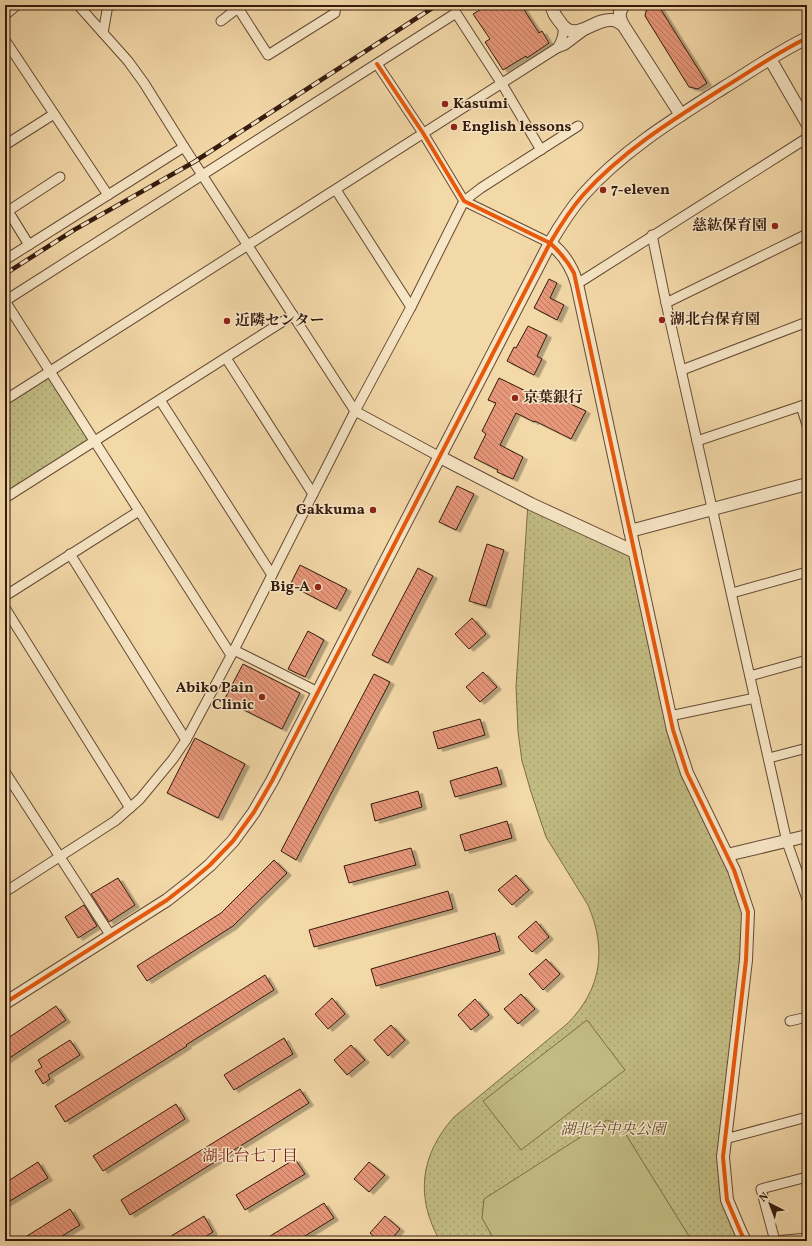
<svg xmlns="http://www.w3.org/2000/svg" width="812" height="1246" font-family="Vollkorn,'Noto Serif JP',serif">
<defs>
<pattern id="park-dots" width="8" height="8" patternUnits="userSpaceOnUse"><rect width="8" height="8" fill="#c2bc83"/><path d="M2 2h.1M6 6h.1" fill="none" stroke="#a7a170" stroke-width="1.8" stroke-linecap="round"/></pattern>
<pattern id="building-back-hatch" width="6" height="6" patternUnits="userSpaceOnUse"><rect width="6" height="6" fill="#e7977a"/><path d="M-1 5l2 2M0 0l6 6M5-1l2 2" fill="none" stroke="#bc7a62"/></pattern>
<filter id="shadow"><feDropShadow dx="4.5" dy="2.5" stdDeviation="0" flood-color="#0004"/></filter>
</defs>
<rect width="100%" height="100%" fill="#f3d8a8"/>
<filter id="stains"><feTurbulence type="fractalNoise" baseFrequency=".005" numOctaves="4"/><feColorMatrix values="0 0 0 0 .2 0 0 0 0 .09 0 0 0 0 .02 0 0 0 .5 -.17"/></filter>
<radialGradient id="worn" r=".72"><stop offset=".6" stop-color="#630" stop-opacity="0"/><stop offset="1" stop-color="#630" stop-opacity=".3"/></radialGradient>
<g fill="url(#park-dots)" stroke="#7c6c48">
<path d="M50 371 94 442 5 498V400Z"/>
<path d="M528 503 635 552 673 730 748 912 725 1183 745 1241H440C415 1197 420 1155 454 1117L567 1024C602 989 607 949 588 905L546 837 531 792 522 761 518 732 516 686Z"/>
</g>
<g fill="#c2bc83" stroke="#7c6c48">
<path d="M587 1020 625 1070 521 1150 483 1101Z"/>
<path d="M607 1120 620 1125 692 1241H495L482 1218 484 1199Z"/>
</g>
<g fill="url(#building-back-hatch)" stroke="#351b0e" filter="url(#shadow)">
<path d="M488 5H521L539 33 542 31 549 43 527 58 526 56 503 70 485 42 490 39 473 14Z"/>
<path d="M650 5H658L707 83 698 89 689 87 645 16 647 7Z"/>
<path d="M549 279 557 283 550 298 564 305 557 320 534 308Z"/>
<path d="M528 326 547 335 537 356 542 359 534 375 507 361 514 347 516 348Z"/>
<path d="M499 378 550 403 553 396 586 411 571 439 535 421 534 422 516 413 500 445 523 457 513 479 497 472 498 470 474 458 486 434 482 431 496 403 488 400Z"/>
<path d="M457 486 474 494 456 530 439 522Z"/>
<path d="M487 544 504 550 486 606 469 601Z"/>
<path d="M300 565 347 589 336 609 290 585Z"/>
<path d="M418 568 433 576 388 663 372 655Z"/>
<path d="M472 618 486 634 469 649 455 634Z"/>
<path d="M308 631 324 640 305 677 288 669Z"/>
<path d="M243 664 300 693 282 729 224 700Z"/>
<path d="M483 672 497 687 480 702 466 687Z"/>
<path d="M374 674 390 682 296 860 281 851Z"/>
<path d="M480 719 485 735 438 749 433 732Z"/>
<path d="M195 738 245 764 218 818 167 793Z"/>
<path d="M497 767 502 784 455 797 450 781Z"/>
<path d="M418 791 422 807 375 821 371 804Z"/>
<path d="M507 821 512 838 465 851 460 835Z"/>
<path d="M411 848 416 865 349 883 344 866Z"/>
<path d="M274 860 287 873 233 926 147 981 137 966 221 913Z"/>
<path d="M516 875 529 890 512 905 498 890Z"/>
<path d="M118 878 135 905 109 922 91 894Z"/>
<path d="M448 891 453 909 314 947 309 930Z"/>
<path d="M84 905 97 926 78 938 65 917Z"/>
<path d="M536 921 549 937 532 952 518 937Z"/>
<path d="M495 933 500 951 376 986 371 969Z"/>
<path d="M546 959 560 974 543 990 529 974Z"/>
<path d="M265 975 274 990 186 1045 187 1046 65 1122 55 1106Z"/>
<path d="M521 994 535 1009 518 1024 504 1009Z"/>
<path d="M332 998 345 1014 328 1029 315 1014Z"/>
<path d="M475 999 489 1015 471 1030 458 1015Z"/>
<path d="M56 1006 66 1020 5 1061V1040Z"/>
<path d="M391 1025 405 1040 388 1056 374 1040Z"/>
<path d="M284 1038 293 1054 234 1090 224 1075Z"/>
<path d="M70 1040 80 1055 48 1075 50 1079 43 1084 35 1071 42 1067 38 1060Z"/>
<path d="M351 1045 365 1060 347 1075 334 1060Z"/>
<path d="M300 1089 309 1103 130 1215 121 1200Z"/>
<path d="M176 1104 185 1119 103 1171 93 1156Z"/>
<path d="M295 1159 305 1174 245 1210 236 1195Z"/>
<path d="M38 1162 48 1178 5 1204V1183Z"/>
<path d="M369 1162 385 1175 369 1192 354 1179Z"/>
<path d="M324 1203 334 1218 297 1241H262Z"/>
<path d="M70 1209 80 1225 54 1241H19Z"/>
<path d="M204 1216 213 1232 198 1241H163Z"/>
<path d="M385 1216 400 1229 390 1241H379L370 1233Z"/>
</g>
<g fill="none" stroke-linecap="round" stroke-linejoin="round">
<g stroke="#644a34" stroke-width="11">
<g id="minor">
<path d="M78 5 128 61 144 83 184 147 355 411 440 457"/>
<path d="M5 15 17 5"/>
<path d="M221 21 238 8 268 55 335 13 336 5"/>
<path d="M103 33 108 5"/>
<path d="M5 40 108 195"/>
<path d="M557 48C562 41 564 35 563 27"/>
<path d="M377 64 423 133 464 201 550 243"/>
<path d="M5 145 54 114"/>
<path d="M336 190 411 307"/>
<path d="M5 206 29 245"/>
<path d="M8 211 60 177"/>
<path d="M652 235 666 303 787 842 807 899"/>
<path d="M5 260 184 147"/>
<path d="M577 284 807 138"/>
<path d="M666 303 807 234"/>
<path d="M226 358 313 494"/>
<path d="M682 370 807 322"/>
<path d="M5 400 557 48 565 45 585 30"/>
<path d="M160 400 272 575"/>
<path d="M801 406 807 425"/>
<path d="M697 441 807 404"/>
<path d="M5 498 293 315"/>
<path d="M70 554 186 740"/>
<path d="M732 593 807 572"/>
<path d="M5 596 139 511"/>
<path d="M5 608 130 808"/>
<path d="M234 650 318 692"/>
<path d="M231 655 5 301 456 13 502 84 541 150"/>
<path d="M750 676 807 660"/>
<path d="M670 716 755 698"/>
<path d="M769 758 807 748"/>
<path d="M5 772 111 936"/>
<path d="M5 892 115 821 140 799 173 759 186 740 234 650 355 411 411 307 464 201 481 188 578 126"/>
<path d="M790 1021 807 1017"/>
<path d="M725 1139 807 1117"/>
<path d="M807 1177 761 1189 775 1241 807 1238"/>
</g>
</g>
<g stroke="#644a34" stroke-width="14">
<g id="tertiary">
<path d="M552 5C552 12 556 17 560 22 575 45 593 18 612 20 616 20 620 23 623 25"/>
<path d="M624 5C618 12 619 17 623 25L681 115"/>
<path d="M770 59 807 123"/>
<path d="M550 243C564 254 572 266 577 284L673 730 687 773 734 870 748 912 746 960 723 1157 727 1200 741 1233 745 1241"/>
<path d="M440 457 531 504 635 552"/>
<path d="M630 531 807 484"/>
<path d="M727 855 807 836"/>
<path d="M5 1003 167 900 190 882 210 865 233 841 254 812 272 781 550 243C560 226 570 210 583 195 622 151 674 119 723 88 751 71 778 52 807 38"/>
</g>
</g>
<use href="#minor" stroke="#f7e6c6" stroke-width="9"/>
<use href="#tertiary" stroke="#f7e6c6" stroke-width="12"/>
<g stroke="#351b0e" stroke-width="4.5">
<path id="rail" d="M5 274 74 230 194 162 437 5"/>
</g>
<use href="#rail" stroke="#f7e6c6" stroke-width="3" stroke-dasharray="9" stroke-linecap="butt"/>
<g stroke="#f7e6c6" stroke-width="6">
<g id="cycleway">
<path d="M377 64 423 133 464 201 550 243C560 252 567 260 574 273L673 730 687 773 734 870 748 912 746 960 723 1157 727 1200 741 1233 745 1241"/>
<path d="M5 1003 167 900 190 882 210 865 233 841 254 812 272 781 550 243C560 226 570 210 583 195 622 151 674 119 723 88 751 71 778 52 807 38"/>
</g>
</g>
<use href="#cycleway" stroke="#e8590c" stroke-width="4"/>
</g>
<g fill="#8f2418" stroke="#f7e6c6" stroke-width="1.5">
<circle cx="445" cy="104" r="4"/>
<circle cx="454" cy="127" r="4"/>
<circle cx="603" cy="190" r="4"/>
<circle cx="775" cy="226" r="4"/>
<circle cx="662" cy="320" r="4"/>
<circle cx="227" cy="321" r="4"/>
<circle cx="515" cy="398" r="4"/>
<circle cx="373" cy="510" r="4"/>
<circle cx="318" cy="587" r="4"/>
<circle cx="262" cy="697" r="4"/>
</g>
<g text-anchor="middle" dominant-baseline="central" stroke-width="3" stroke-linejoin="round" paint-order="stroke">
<g font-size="15" font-weight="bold" fill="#351b0e" stroke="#f7e6c6" text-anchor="start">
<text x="453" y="104">Kasumi</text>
<text x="462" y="127">English lessons</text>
<text x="611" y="190">7-eleven</text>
<text x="767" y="226" text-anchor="end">慈紘保育園</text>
<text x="670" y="320">湖北台保育園</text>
<text x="235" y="321">近隣センター</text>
<text x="523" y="398">京葉銀行</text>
<text x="365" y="510" text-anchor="end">Gakkuma</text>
<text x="310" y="587" text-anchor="end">Big-A</text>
<text x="254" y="688" text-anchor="end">Abiko Pain<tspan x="254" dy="17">Clinic</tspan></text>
</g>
<g font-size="15" font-style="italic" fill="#5f4b31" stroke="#f7e6c6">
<text x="613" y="1130">湖北台中央公園</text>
</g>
<g font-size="16" fill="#7a1f14" stroke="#f7e6c6">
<text x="250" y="1157">湖北台七丁目</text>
</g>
</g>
<rect width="812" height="1246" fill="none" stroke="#f3d8a8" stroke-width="20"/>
<rect x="6" y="6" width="800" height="1234" fill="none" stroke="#351b0e" stroke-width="2"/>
<rect x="10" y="10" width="792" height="1226" fill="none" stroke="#351b0e"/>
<g transform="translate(770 1204) rotate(318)" stroke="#f7e6c6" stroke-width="3" paint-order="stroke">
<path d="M0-3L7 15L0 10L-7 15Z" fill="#351b0e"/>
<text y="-6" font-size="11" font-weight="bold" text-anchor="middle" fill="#351b0e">N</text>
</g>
<rect width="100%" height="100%" filter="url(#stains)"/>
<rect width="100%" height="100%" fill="url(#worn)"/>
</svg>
